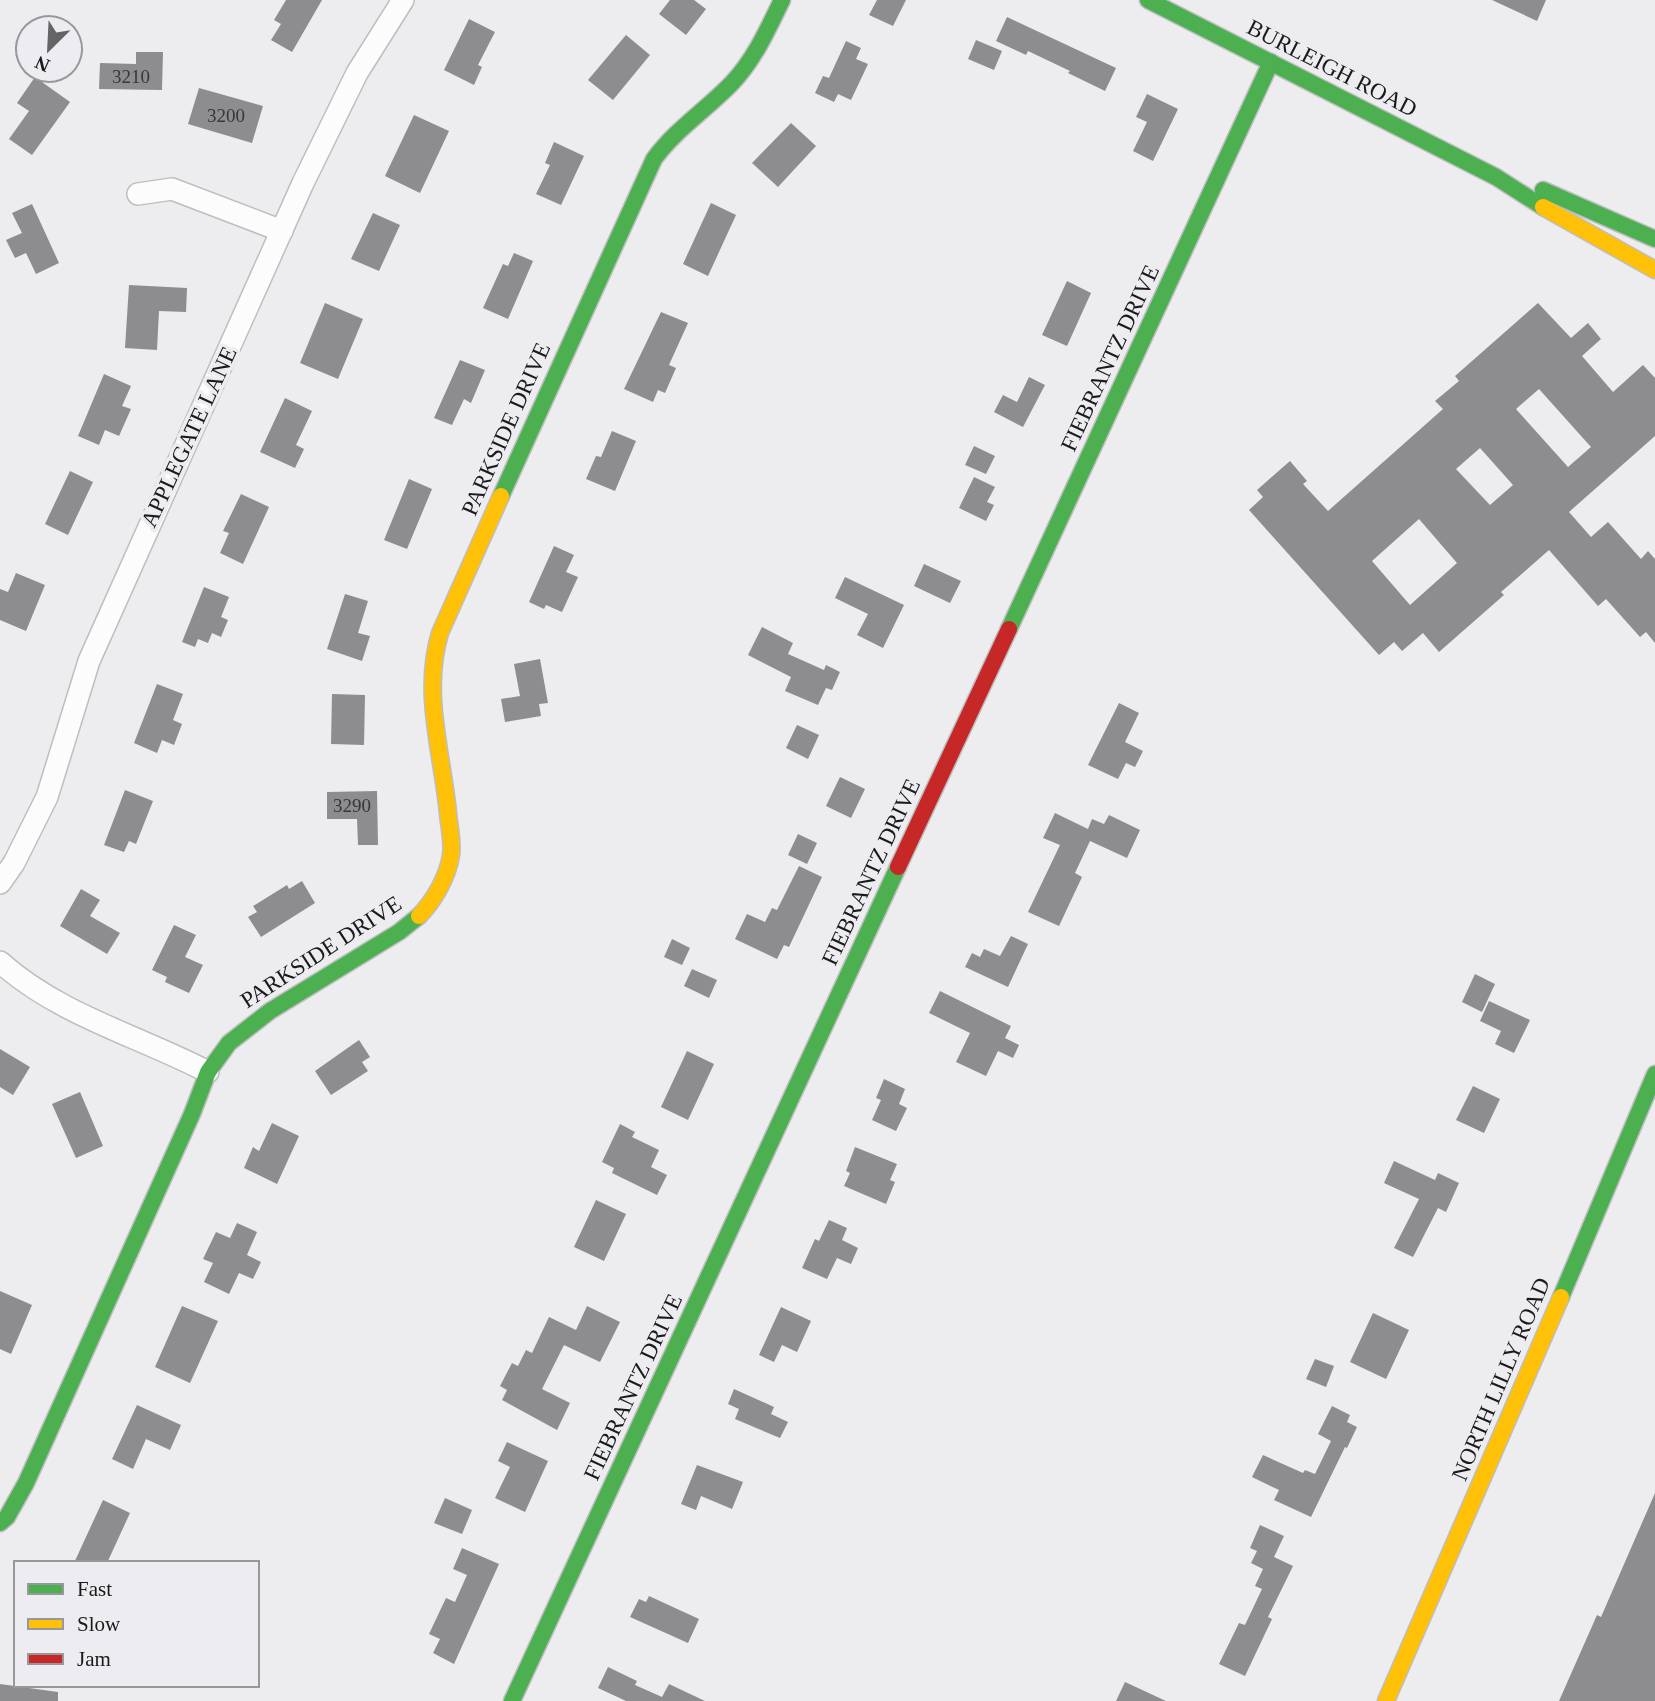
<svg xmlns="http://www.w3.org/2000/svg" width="1655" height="1701" font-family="Georgia,serif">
<rect width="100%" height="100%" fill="#ededf0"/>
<g fill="#8d8d8f" fill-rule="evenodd">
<path d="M286 0H322L292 52 271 40 281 24 274 20Z"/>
<path d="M670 0H694L706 9 686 35 659 14Z"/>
<path d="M877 0H906L893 26 869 15Z"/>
<path d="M1492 0H1546L1537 21Z"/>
<path d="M1007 17 1116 68 1105 91 1068 73 1070 71 1028 51 1026 55 996 41Z"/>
<path d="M469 19 495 32 478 65 482 67 474 85 444 70Z"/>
<path d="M626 35 650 55 613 100 588 80Z"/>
<path d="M976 40 1002 51 994 70 968 59Z"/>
<path d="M846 41 861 48 856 59 868 64 851 100 838 94 834 102 815 93 823 76 829 78Z"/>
<path d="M136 52H163L162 90 99 89 100 63 136 64Z"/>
<path d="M35 77 70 102 32 155 9 139 29 111 17 103Z"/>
<path d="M199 88 263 106 252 143 188 124Z"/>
<path d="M1147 94 1178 109 1153 161 1133 151 1147 122 1136 117Z"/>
<path d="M414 115 449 131 420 193 385 176Z"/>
<path d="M791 123 816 146 778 187 752 163Z"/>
<path d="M554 142 584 156 561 205 536 194 550 165 545 163Z"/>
<path d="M711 203 736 215 708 276 683 264Z"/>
<path d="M32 204 59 263 36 274 26 253 15 258 6 240 22 233 12 213Z"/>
<path d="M373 213 400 225 379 271 351 259Z"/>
<path d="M514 253 533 261 508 319 483 308 503 264 508 266Z"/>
<path d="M1067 281 1091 293 1067 346 1042 335Z"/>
<path d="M129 285 187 288 186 312 159 311 157 350 125 348Z"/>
<path d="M325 303 363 319 338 379 300 363Z"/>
<path d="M1538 303 1571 338 1588 323 1601 339 1582 356 1613 392 1643 365 1655 378V436L1569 512 1591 537 1608 522 1641 559 1648 551 1655 559V643L1646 632 1640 637 1606 599 1598 606 1549 550 1501 592 1504 595 1439 652 1423 633 1402 651 1394 642 1379 655 1249 510 1263 497 1257 490 1290 461 1307 481 1303 484 1328 511 1443 409 1435 401 1459 381 1455 376ZM1539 389 1591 447 1568 467 1516 409ZM1480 448 1513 485 1490 505 1456 469ZM1419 519 1457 563 1410 605 1372 561Z"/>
<path d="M661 312 688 323 669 365 676 368 665 393 658 390 653 402 624 389Z"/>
<path d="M460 360 485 370 471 403 464 399 452 425 434 418Z"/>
<path d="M104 374 131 386 122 406 131 409 119 436 105 430 99 445 78 436Z"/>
<path d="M1029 377 1045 385 1023 427 994 412 1003 395 1017 402Z"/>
<path d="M285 398 312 411 296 445 304 449 295 468 260 452Z"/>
<path d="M612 431 636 441 615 491 586 479 596 456 601 457Z"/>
<path d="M974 446 995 456 986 474 965 465Z"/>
<path d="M70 471 93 482 68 535 45 524Z"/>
<path d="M974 477 995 487 987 502 994 505 986 521 959 508Z"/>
<path d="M409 479 432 489 407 549 384 540Z"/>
<path d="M241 494 269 507 243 564 220 553 229 533 223 531Z"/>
<path d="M554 546 574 555 566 572 578 577 562 612 546 605 544 609 529 602Z"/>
<path d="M924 564 961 581 950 603 914 586Z"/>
<path d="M16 573 45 585 26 631 0 620V589L8 592Z"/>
<path d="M845 577 904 605 883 648 857 635 868 614 835 598Z"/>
<path d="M204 587 229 597 221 617 228 620 221 637 212 633 208 643 198 639 195 647 182 642Z"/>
<path d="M345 594 368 601 358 633 370 636 362 661 327 649Z"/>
<path d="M762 627 793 643 788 654 824 670 826 665 840 672 832 690 826 688 818 705 785 691 791 677 748 655Z"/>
<path d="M540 659 548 703 539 704 541 716 505 722 501 699 520 696 514 664Z"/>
<path d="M157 684 183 694 173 720 182 724 174 745 162 740 157 753 134 743Z"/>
<path d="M332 694 365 695 364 745 331 744Z"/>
<path d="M1119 703 1139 713 1125 742 1143 751 1135 767 1126 763 1118 779 1088 765Z"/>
<path d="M797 725 819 735 808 759 786 748Z"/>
<path d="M840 777 865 789 851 818 826 806Z"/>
<path d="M125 790 153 801 136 844 129 841 124 852 104 845Z"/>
<path d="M377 791 378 845H358L357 819H327V792Z"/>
<path d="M1055 813 1088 829 1092 819 1104 824 1109 815 1140 830 1127 858 1090 841 1075 873 1082 877 1059 926 1028 912 1060 845 1043 838Z"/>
<path d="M798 834 817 843 807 864 788 855Z"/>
<path d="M799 866 822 877 789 947 784 945 777 959 735 939 747 914 765 922 772 908 777 910Z"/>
<path d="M302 881 315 903 261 937 248 917 257 912 253 906 287 885 289 889Z"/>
<path d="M81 889 100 900 90 916 120 933 107 954 60 926Z"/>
<path d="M174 925 196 935 185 957 203 965 189 993 165 982 167 977 152 970Z"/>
<path d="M1011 936 1028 944 1008 987 965 967 972 953 980 957 984 949 1000 956Z"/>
<path d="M672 939 690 948 682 965 664 957Z"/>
<path d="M692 969 717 980 709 998 684 986Z"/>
<path d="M1475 974 1495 984 1482 1012 1462 1002Z"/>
<path d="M940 991 1011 1026 1005 1038 1019 1045 1013 1058 998 1051 986 1076 956 1062 970 1033 929 1013Z"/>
<path d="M1489 1001 1530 1020 1514 1053 1495 1044 1501 1031 1480 1021Z"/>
<path d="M359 1040 370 1057 362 1062 368 1071 331 1095 315 1071Z"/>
<path d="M0 1049 30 1067 13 1095 0 1087Z"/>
<path d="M687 1051 714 1064 688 1120 661 1107Z"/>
<path d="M884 1079 905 1089 899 1104 907 1108 896 1131 872 1120 881 1100 876 1098Z"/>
<path d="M1473 1086 1500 1099 1484 1133 1456 1120Z"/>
<path d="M80 1092 103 1146 76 1158 52 1104Z"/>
<path d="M272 1123 299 1136 277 1184 244 1168 253 1147 259 1151Z"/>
<path d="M620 1124 635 1132 632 1137 659 1150 651 1167 667 1175 657 1195 612 1173 614 1168 602 1162Z"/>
<path d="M855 1147 897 1164 890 1180 895 1182 886 1204 844 1186 850 1173 846 1171Z"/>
<path d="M1394 1161 1435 1180 1438 1173 1459 1183 1446 1212 1438 1208 1413 1257 1394 1248 1419 1199 1384 1183Z"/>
<path d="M596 1200 626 1214 604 1261 574 1247Z"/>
<path d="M829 1220 847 1228 842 1240 858 1248 851 1264 837 1258 827 1279 802 1268 815 1239 819 1241Z"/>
<path d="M237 1223 257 1232 247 1255 261 1262 253 1279 239 1273 229 1294 204 1282 213 1263 203 1259 216 1232 230 1238Z"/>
<path d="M0 1291 32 1305 11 1354 0 1349Z"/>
<path d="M182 1306 218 1321 190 1383 155 1367Z"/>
<path d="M587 1306 620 1322 600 1362 564 1345 542 1389 570 1403 557 1430 502 1400 507 1390 500 1386 512 1363 518 1366 526 1350 532 1353 549 1317 576 1330Z"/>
<path d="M781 1307 811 1321 797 1352 782 1345 774 1362 759 1355Z"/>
<path d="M1373 1313 1409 1330 1386 1379 1350 1362Z"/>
<path d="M1315 1359 1334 1366 1326 1387 1306 1379Z"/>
<path d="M734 1389 774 1407 771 1414 788 1422 780 1438 735 1419 739 1409 728 1404Z"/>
<path d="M137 1405 181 1425 170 1450 146 1439 133 1469 112 1459Z"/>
<path d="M1332 1406 1350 1415 1347 1422 1357 1427 1347 1448 1345 1447 1311 1517 1274 1500 1279 1490 1252 1477 1263 1455 1303 1473 1305 1470 1315 1474 1331 1441 1318 1434Z"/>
<path d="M507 1442 548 1461 525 1512 495 1498 510 1467 498 1461Z"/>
<path d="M697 1465 743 1482 732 1509 701 1496 696 1510 681 1504Z"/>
<path d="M1655 1493V1701H1559L1597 1615 1601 1617Z"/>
<path d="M445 1498 472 1510 462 1534 434 1523Z"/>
<path d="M103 1500 130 1513 107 1563H74Z"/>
<path d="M1260 1525 1284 1536 1274 1557 1293 1566 1268 1617 1272 1619 1245 1676 1219 1664 1239 1623 1245 1625 1262 1589 1255 1586 1263 1569 1251 1563 1257 1551 1250 1548Z"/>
<path d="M462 1548 499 1564 454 1664 433 1653 440 1639 429 1634 446 1598 455 1602 467 1575 453 1569Z"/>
<path d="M649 1596 699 1619 688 1643 630 1617 639 1599 646 1602Z"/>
<path d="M608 1667 637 1681 635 1685 662 1697 669 1684 705 1701H626L598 1688Z"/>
<path d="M1125 1682 1166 1701H1116Z"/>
<path d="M0 1684 58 1692V1701H0Z"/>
</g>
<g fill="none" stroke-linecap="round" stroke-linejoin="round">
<g stroke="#bebec0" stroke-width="24">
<g id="street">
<path d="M138 194 172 189 282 231"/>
<path d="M0 883 14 863 47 797 89 661 303 183 357 73 403 0"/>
<path d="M0 962C59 1015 139 1036 208 1072"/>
</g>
</g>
<g stroke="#bebec0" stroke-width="19">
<g id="fast">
<path d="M1148 0 1496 177 1543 207"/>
<path d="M1543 190 1655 239"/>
<path d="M501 496 654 159C676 129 706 110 732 83 754 60 768 29 782 0"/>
<path d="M1009 629 1271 62"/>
<path d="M1561 1297 1655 1074"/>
<path d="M0 1523 7 1517 26 1483 192 1114 208 1072 229 1043 270 1011 399 932 419 916"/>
<path d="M512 1701 898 867"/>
</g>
</g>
<g stroke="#bebec0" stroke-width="19">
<g id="slow">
<path d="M1543 207 1655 270"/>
<path d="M419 916C434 901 448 876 451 855 453 842 449 826 448 813 442 752 422 693 440 633L501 496"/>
<path d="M1386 1701 1561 1297"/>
</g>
</g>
<g stroke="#bebec0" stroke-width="19">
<path id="jam" d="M898 867 1009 629"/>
</g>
<use href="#street" stroke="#fcfcfd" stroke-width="21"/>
<use href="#fast" stroke="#4caf50" stroke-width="16"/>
<use href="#slow" stroke="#ffc107" stroke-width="16"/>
<use href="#jam" stroke="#c62828" stroke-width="16"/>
</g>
<g text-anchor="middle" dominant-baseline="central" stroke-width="7" stroke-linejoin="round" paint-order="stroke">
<g font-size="19" fill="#373739">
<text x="131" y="76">3210</text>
<text x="226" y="115">3200</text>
<text x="352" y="805">3290</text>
</g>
<g font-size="23" fill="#1a1a1c" stroke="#ececf1">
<text transform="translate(1332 68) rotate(27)">BURLEIGH ROAD</text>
<text transform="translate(1110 358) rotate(-65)">FIEBRANTZ DRIVE</text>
<text transform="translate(506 429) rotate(-66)">PARKSIDE DRIVE</text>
<text transform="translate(189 437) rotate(-65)">APPLEGATE LANE</text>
<text transform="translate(871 872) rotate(-65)">FIEBRANTZ DRIVE</text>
<text transform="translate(321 952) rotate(-33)">PARKSIDE DRIVE</text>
<text transform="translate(1501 1379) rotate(-67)">NORTH LILLY ROAD</text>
<text transform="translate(633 1387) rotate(-65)">FIEBRANTZ DRIVE</text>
</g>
</g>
<rect x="14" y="1561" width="245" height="126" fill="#ececf1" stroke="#98989c" stroke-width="2"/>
<rect x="28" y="1584" width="35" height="10" fill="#4caf50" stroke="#98989c" stroke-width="2"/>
<text x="77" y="1596" font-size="21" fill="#1a1a1c">Fast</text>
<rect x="28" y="1619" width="35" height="10" fill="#ffc107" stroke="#98989c" stroke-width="2"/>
<text x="77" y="1631" font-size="21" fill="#1a1a1c">Slow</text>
<rect x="28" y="1654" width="35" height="10" fill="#c62828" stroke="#98989c" stroke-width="2"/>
<text x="77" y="1666" font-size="21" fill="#1a1a1c">Jam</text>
<g transform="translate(49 49) rotate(204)"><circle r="33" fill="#ececf1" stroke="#98989c" stroke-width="2"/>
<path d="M0-5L12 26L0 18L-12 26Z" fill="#646466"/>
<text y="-10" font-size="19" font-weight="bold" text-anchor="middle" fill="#1a1a1c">N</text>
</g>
</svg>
